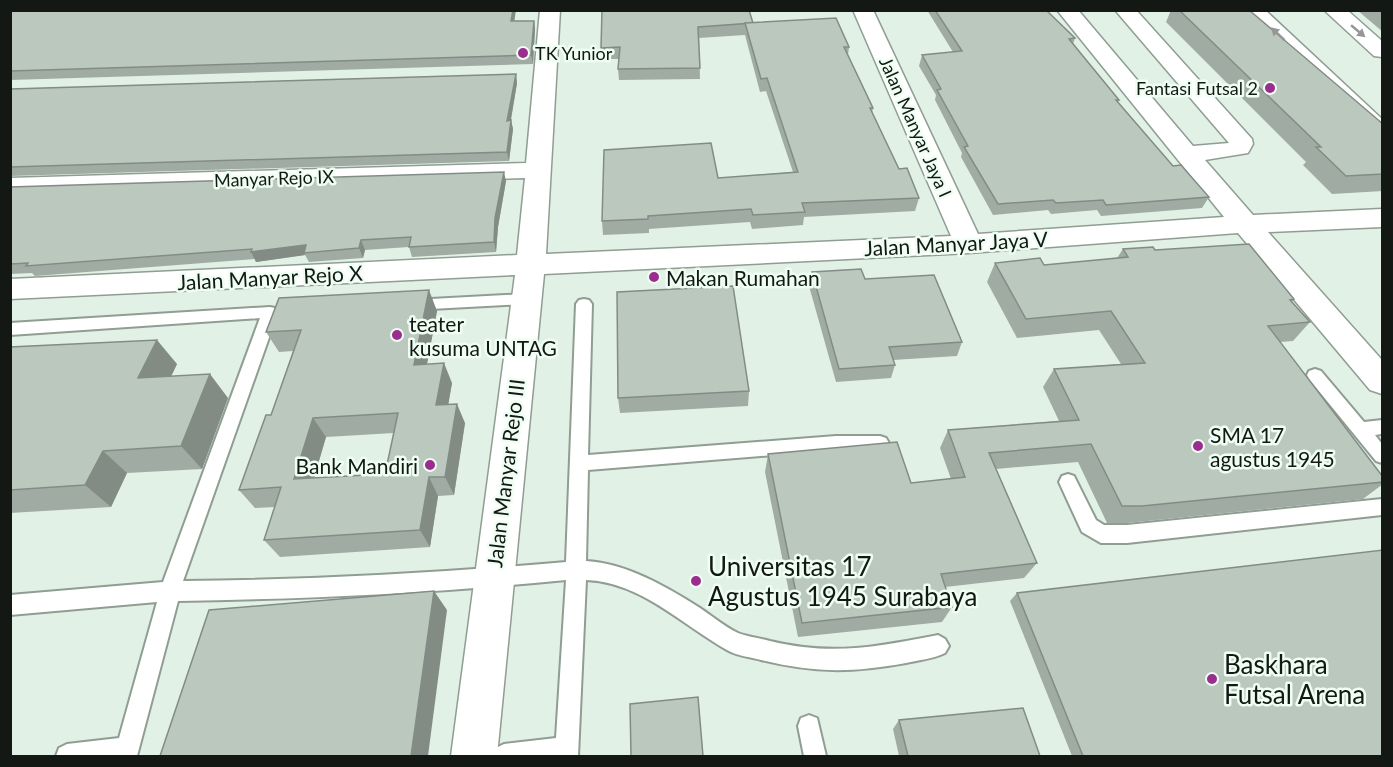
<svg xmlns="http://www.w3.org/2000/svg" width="1393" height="767" font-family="Lato,sans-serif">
<rect width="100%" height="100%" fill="#e2f1e6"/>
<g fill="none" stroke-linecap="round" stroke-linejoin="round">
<g stroke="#8f9d93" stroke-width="4">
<g id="service">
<path d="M525 294 533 299 525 304 412 310 407 309 404 305 407 301 412 300Z"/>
<path d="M584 299 589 300 592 304 588 455 836 436H880L886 438 889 443 886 448 880 450H836L588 470 586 561C626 563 667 587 700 608 712 616 725 627 738 633 748 637 760 638 770 641 832 656 876 647 938 635L945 639 949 646 945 653C933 659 919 660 906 663 851 673 815 673 761 660 750 657 737 656 727 650 681 624 641 582 586 580L578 756H493L496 748 504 744 556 738 566 580C436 593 307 599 178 601L137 756H56L59 748 67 744 119 738 157 602 10 615V595L163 582 260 318 10 335V323L270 307 275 308 278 312 183 581C312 580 439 573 566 562L576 304 579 300Z"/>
<path d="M1315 369 1321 371 1364 422 1382 420V434L1375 435 1382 444V463L1376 461 1309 379 1307 375 1309 371Z"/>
<path d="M1068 474 1074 476 1096 520 1104 525H1127L1382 499V515L1127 543H1101L1082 532 1059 482 1062 476Z"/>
<path d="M809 715 817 718 826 756H804L798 726 801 718Z"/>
</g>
</g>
<g stroke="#8f9d93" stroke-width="3">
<g id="minor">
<path d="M540 10H560L546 254 951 236 853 10H873L978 234 1224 217 1057 10H1078L1193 146 1229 143 1115 10H1136L1252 139 1253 144 1248 153 1205 160 1253 215 1382 209V227L1268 232 1382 360V394L1370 390 1238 233 969 253 544 274 497 756H451L515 275 10 299V279L517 255 525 178 10 194V178L526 163Z"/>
<path d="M1243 10H1265L1382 119V138L1373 136Z"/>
<path d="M1324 10H1347L1382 41V57L1374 56Z"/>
</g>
</g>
<use href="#service" fill="#fff" fill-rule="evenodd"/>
<use href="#minor" fill="#fff" fill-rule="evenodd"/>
</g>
<g fill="#a0aca3" fill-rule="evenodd">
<path d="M10 10 534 21 535 29 533 64 10 80Z"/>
<path d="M602 10 753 23 849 47 848 55 873 108 872 113 899 169 919 198 915 211 804 217 803 225 752 229 750 222 649 229V233L603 235 602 221 718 178 793 172 766 91 760 92 745 35 699 38 700 79 619 80 618 69 619 59H602L601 48Z"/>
<path d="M927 10H1046L1075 38 1073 44 1119 100 1118 102 1173 166 1209 197 1202 208 1101 216 1097 210 1051 214 1048 210 993 215 961 157 962 153 935 100 936 95 919 66 922 55 953 52Z"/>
<path d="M1171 10H1249L1383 124V191L1332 194 1303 165 1306 162 1166 22Z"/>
<path d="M1357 10H1383V32Z"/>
<path d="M516 74 517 83 511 120 513 129 509 161 10 176V89Z"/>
<path d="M506 181 498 227 496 252 412 257 409 247 365 250 363 258 309 262 305 255 256 262 255 259 35 276 32 273 10 274V187Z"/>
<path d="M1123 249 1155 250 1294 299 1292 302 1310 322 1293 341 1280 342 1383 477V484L1363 499 1127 523H1107L1078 462 996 469 1037 563 1024 578 945 587 952 607 942 622 798 637 765 472 768 454 911 483 951 479 940 448 948 430 1059 421 1043 387 1054 369 1121 364 1099 330 1017 338 987 282 995 263 1044 265 1117 258Z"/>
<path d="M812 272 865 279 962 342 957 356 893 360 895 365 891 378 836 382 809 286Z"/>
<path d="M437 311 427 364 452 383 448 404 465 423 454 495 438 496 430 547 280 557 264 540 275 507 255 508 239 490 271 415 293 351 279 352 266 332ZM394 433 385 474 314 478 326 437Z"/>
<path d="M10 347 177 364 171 376 228 398 202 469 127 473 111 507 10 513Z"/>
<path d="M749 391 748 406 620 413 618 398Z"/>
<path d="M1017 593 1383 756H1072L1010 601Z"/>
<path d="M899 720 1040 756H899L893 729Z"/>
</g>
<g fill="#828c85">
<path d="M513 10H516L513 30 511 21Z"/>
<path d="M534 21 535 29 533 64 531 55Z"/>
<path d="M516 74 517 83 509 130 507 121Z"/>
<path d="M511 120 513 129 509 161 507 152Z"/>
<path d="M504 172 506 181 498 227 496 252 494 242 495 218Z"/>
<path d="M361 240 365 250 363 258 359 248Z"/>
<path d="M306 245 304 253 305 255 256 262 251 252Z"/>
<path d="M429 290 437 311 423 385 414 365Z"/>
<path d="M157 340 177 364 159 402 138 378Z"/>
<path d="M444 363 452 383 445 424 436 405Z"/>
<path d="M210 374 228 398 202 469 181 446Z"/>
<path d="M457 404 465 423 454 495 445 477Z"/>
<path d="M313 418 326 437 308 498 294 479Z"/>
<path d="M103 451 127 473 111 507 85 485Z"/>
<path d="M429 477 438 496 430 547 420 530Z"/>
<path d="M434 591 447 610 428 756H411Z"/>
</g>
<g fill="#bac8be" stroke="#828c85" stroke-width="1.5" fill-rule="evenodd">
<path d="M10 10H513L511 21H534L531 55 10 71Z"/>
<path d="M602 10H749L753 23 698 27 700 68 618 69 620 47 601 48Z"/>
<path d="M935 10H1046L1075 38 1069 39 1119 100H1116L1173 166 1181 165 1209 197 1106 205 1103 200 1056 203 1053 200 998 204 964 147 968 146 937 90 941 89 922 55 962 51Z"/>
<path d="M1179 10H1249L1383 124V174L1346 176 1316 147H1321Z"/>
<path d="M836 18 849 47H844L873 108H870L899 169 907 168 919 198 802 203 805 212 753 215 751 209 648 216V219L602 221 604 150 711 143 718 178 798 172 767 78 761 79 745 23Z"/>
<path d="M516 74 507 121 511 120 507 152 10 167V89Z"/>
<path d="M504 172 495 218 494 242 409 247 411 237 361 240 359 248 304 253 306 245 251 252 252 249 26 266 28 263 10 264V187Z"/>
<path d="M1249 244 1294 299 1290 300 1310 322 1268 326 1383 477V482L1142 506H1122L1091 444 989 453 1037 563 941 574 952 607 802 623 768 454 897 442 911 483 965 477 948 430 1079 420 1054 369 1145 363 1111 311 1026 319 995 263 1040 258 1044 265 1128 257 1123 249 1153 247 1155 250Z"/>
<path d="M861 269 865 279 934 275 962 342 889 347 895 365 839 369 812 272Z"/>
<path d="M733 286 749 391 618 398 617 292Z"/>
<path d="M429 290 414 365 444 363 436 405 457 404 445 477H429L420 530 264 540 281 487 239 490 266 415H271L301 330 266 332 279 298ZM398 413 385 474 294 479 313 418Z"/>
<path d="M157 340 138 378 210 374 181 446 103 451 85 485 10 490V347Z"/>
<path d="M1383 550V756H1083L1017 593Z"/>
<path d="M434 591 411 756H160L209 610Z"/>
<path d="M698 697 703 756H631L630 704Z"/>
<path d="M1023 708 1040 756H908L899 720Z"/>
</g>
<defs><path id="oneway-solid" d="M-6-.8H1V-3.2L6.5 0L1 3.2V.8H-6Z" transform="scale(1.5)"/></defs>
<g fill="#959796">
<use href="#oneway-solid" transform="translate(1358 31) rotate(40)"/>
<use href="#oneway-solid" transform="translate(1278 34) rotate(-137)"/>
</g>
<g fill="#9b2d8e" stroke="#effef3" stroke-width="2">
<circle cx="523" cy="53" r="6"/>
<circle cx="1270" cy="88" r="6"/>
<circle cx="654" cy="277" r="6"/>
<circle cx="397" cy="335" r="6"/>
<circle cx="1198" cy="446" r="6"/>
<circle cx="430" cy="465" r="6"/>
<circle cx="696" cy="581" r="6"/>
<circle cx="1212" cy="679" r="6"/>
</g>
<g text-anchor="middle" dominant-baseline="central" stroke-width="5" stroke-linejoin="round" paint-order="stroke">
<g font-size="18" fill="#131815" stroke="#effef3" text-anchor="start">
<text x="535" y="53">TK Yunior</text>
<text x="1258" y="88" text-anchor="end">Fantasi Futsal 2</text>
</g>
<g font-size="18" fill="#131815" stroke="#effef3">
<text transform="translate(916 127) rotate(66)">Jalan Manyar Jaya I</text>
<text transform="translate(274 178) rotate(-2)">Manyar Rejo IX</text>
</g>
<g font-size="21" fill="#131815" stroke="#effef3">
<text transform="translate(956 243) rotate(-3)">Jalan Manyar Jaya V</text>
<text transform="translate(270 277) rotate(-3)">Jalan Manyar Rejo X</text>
<text transform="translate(505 473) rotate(-83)">Jalan Manyar Rejo III</text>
</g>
<g font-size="21" fill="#131815" stroke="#effef3" text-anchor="start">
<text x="666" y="277">Makan Rumahan</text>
<text x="409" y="323">teater<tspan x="409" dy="24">kusuma UNTAG</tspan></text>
<text x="1210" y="434">SMA 17<tspan x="1210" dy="24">agustus 1945</tspan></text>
<text x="418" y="465" text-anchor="end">Bank Mandiri</text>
</g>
<g font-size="26" fill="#131815" stroke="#effef3" text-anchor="start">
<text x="708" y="566">Universitas 17<tspan x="708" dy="30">Agustus 1945 Surabaya</tspan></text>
<text x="1224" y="664">Baskhara<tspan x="1224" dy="30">Futsal Arena</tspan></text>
</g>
</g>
<rect width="1393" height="767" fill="none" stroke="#131815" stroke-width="24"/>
</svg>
